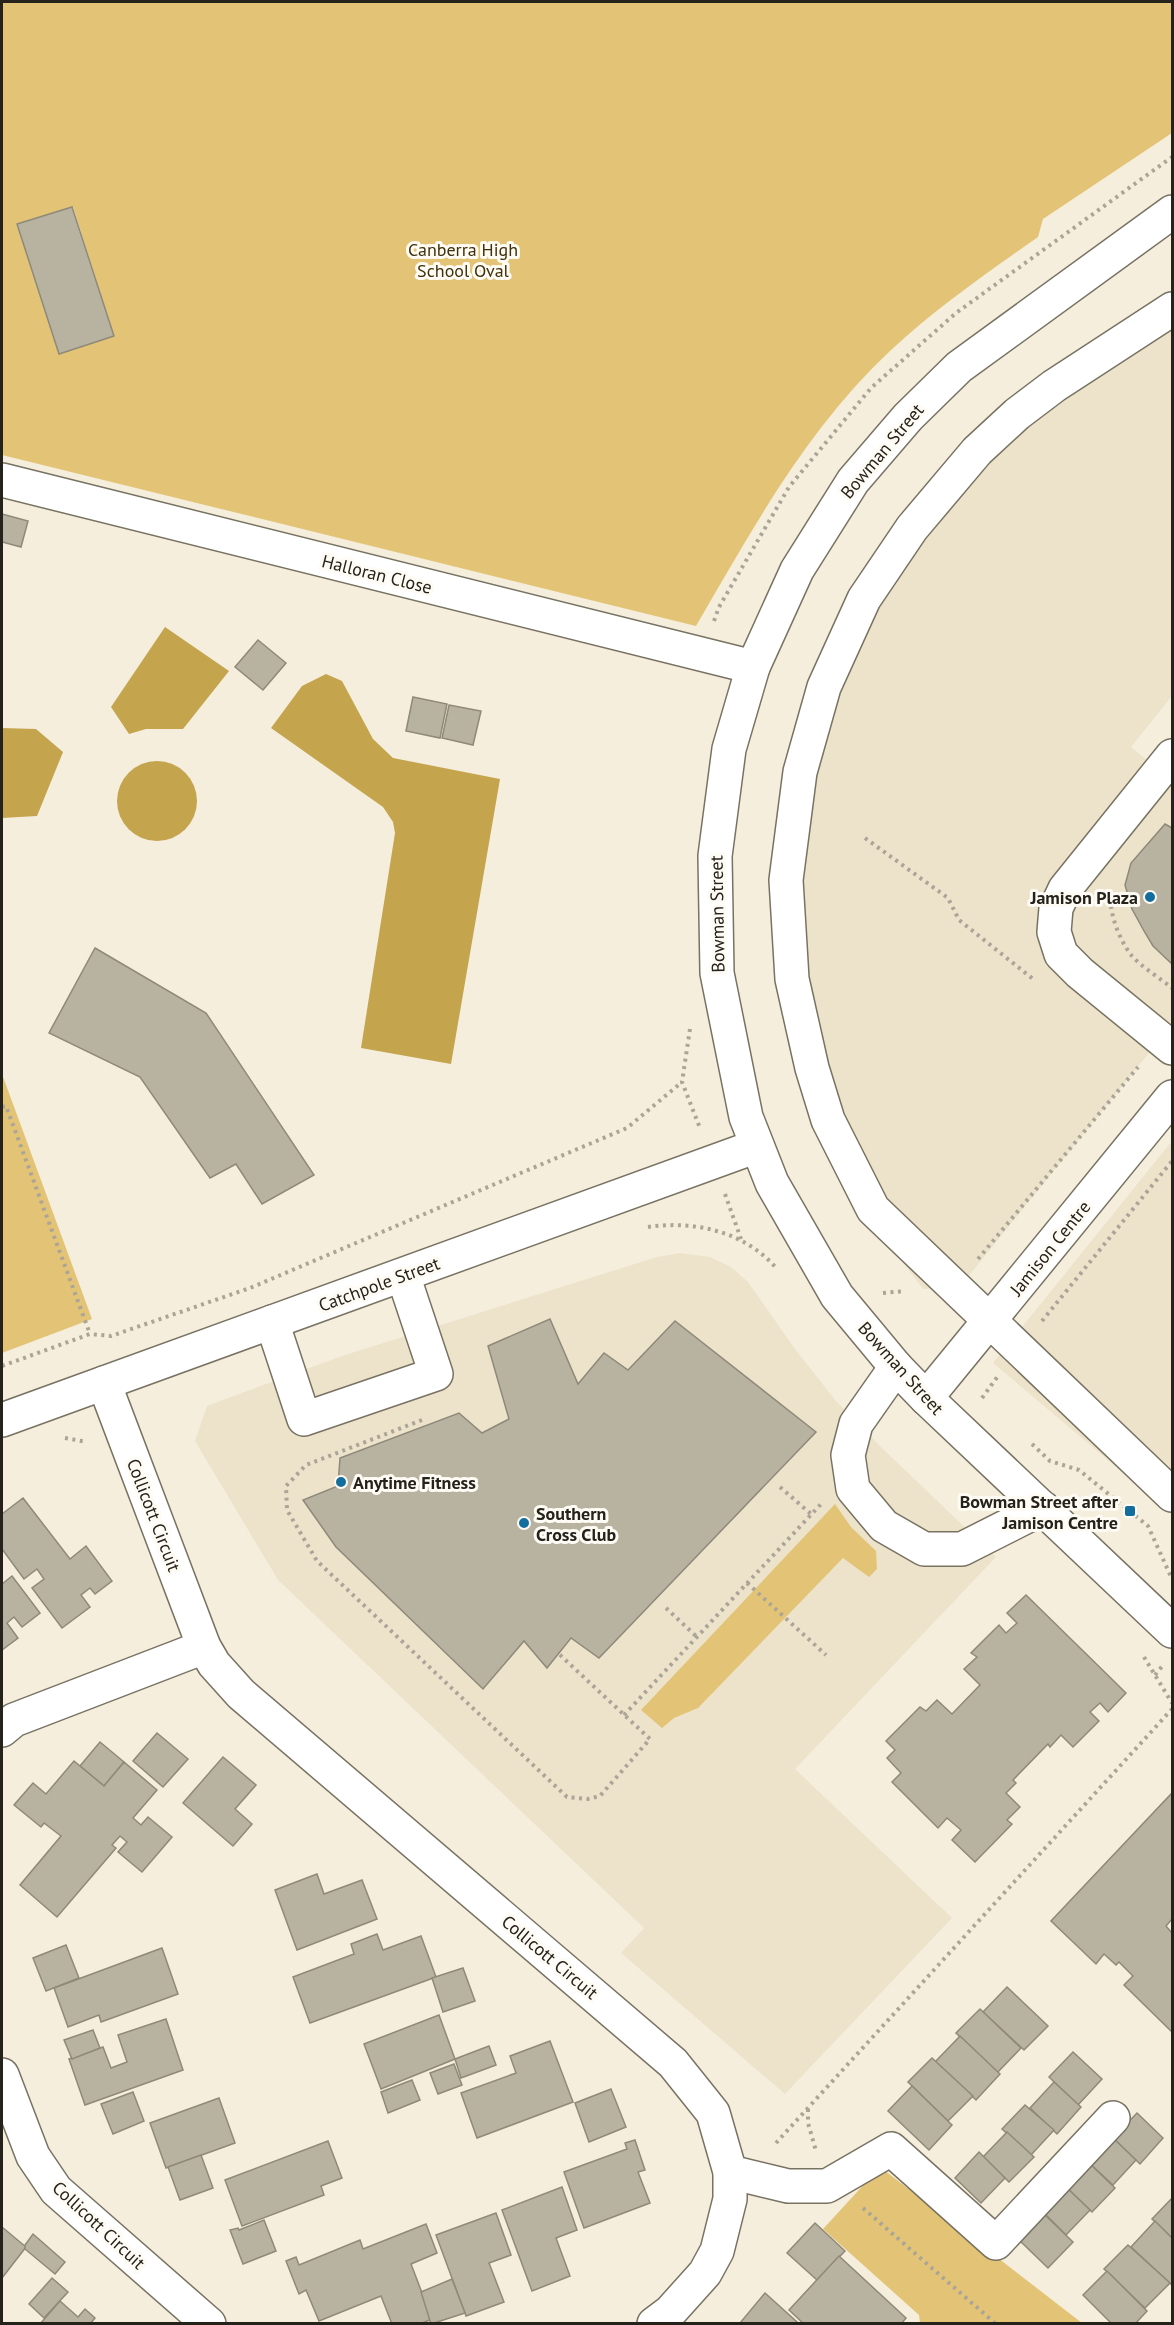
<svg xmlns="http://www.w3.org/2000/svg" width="1174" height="2325" font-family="'PT Sans',sans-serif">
<rect width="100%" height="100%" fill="#f5eedd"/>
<g fill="#ece3ca">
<path d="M1172 303V696L1131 747 1172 781V1030L1169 1028 959 1288 923 1289 890 1245 802 1046 796 775 905 526Z"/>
<path d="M1172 1141V1514L993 1363Z"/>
<path d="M680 1253 710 1257 731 1267 748 1282 795 1349 836 1401 883 1449 996 1557 795 1769 952 1918 785 2094 621 1953 644 1928 278 1580 195 1441 207 1406 342 1356 657 1257Z"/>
</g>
<g fill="#e3c476" fill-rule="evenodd">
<path d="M2 2H1172V133L1043 219 1038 237C987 273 936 308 890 351 807 429 753 528 696 626L2 455ZM73 207 114 336 59 354 18 224Z"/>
<path d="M2 1074 92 1319 2 1353Z"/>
<path d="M835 1504 851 1527 876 1551 877 1569 869 1577 843 1558 698 1708 674 1718 662 1728 641 1710Z"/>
<path d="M880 2167 1082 2323H920L919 2315 823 2229Z"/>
</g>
<g fill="#c5a44e">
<path d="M165 627 229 671 183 729H146L129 734 111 707Z"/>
<path d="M326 674 342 681 373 739 393 758 500 779 451 1064 361 1048 395 833 393 822 383 807 271 728 302 686Z"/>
<path d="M2 728 36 729 63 752 37 816 2 818Z"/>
<circle cx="157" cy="801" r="40"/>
</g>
<g fill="#b8b2a1" stroke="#8f897a" stroke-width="1.5">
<path d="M72 207 114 336 59 354 17 224Z"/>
<path d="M2 514 28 521 21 547 2 542Z"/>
<path d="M258 640 286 663 263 690 235 667Z"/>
<path d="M413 697 447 704 440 738 406 731Z"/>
<path d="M449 705 481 711 473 745 442 738Z"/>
<path d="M1165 824 1172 828V964L1153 946 1144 931 1132 909 1125 885 1131 863Z"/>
<path d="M95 948 206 1013 314 1175 262 1204 236 1164 210 1178 140 1077 49 1033Z"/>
<path d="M550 1319 578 1384 604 1353 628 1370 675 1321 816 1432 599 1658 571 1638 547 1668 524 1641 483 1689 336 1547 303 1500 338 1486 340 1458 459 1413 482 1433 509 1419 488 1346Z"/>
<path d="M23 1498 70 1559 86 1546 112 1581 95 1594 90 1588 81 1595 90 1607 62 1628 32 1588 44 1579 37 1569 24 1579 2 1549V1514Z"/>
<path d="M12 1576 40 1613 22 1627 14 1617 7 1623 18 1638 2 1650V1584Z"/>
<path d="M1026 1595 1126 1693 1108 1712 1100 1703 1090 1712 1099 1721 1073 1747 1061 1735 1050 1747 1048 1744 1013 1780 1016 1783 1006 1793 1020 1807 1007 1820 1012 1824 975 1862 952 1840 961 1830 947 1818 938 1828 892 1782 901 1773 887 1758 895 1750 886 1741 920 1707 926 1711 937 1700 952 1714 980 1685 964 1669 977 1657 971 1653 999 1625 1006 1633 1017 1623 1007 1613Z"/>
<path d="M157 1733 188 1759 163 1787 133 1761Z"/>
<path d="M100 1742 124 1762 104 1786 80 1766Z"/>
<path d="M223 1757 256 1785 235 1809 252 1824 233 1846 183 1803Z"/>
<path d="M74 1761 104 1786 124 1762 157 1790 133 1818 141 1825 148 1817 172 1837 142 1872 118 1852 127 1842 120 1836 112 1845 116 1848 57 1917 20 1885 61 1836 44 1823 41 1827 14 1805 33 1783 46 1794Z"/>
<path d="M1172 1793V1919L1166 1926 1172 1933V2032L1124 1985 1133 1976 1119 1962 1116 1965 1104 1954 1096 1964 1051 1921Z"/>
<path d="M317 1874 324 1894 362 1880 377 1919 297 1950 275 1890Z"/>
<path d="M377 1934 383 1950 421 1936 436 1977 310 2023 293 1977 354 1954 351 1944Z"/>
<path d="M66 1945 79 1978 46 1991 33 1958Z"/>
<path d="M162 1948 178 1994 101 2022 99 2015 68 2027 54 1988Z"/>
<path d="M463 1968 475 2001 443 2012 432 1978Z"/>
<path d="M1007 1987 1048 2026 1024 2050 983 2012Z"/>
<path d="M980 2009 1021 2048 997 2073 956 2033Z"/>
<path d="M439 2015 455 2059 381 2089 364 2044Z"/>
<path d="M166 2019 183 2070 85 2105 69 2059 103 2047 111 2068 127 2062 118 2035Z"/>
<path d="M93 2030 100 2048 72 2059 64 2040Z"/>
<path d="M960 2036 1000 2074 976 2100 935 2062Z"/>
<path d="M550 2041 573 2102 477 2138 461 2093 516 2073 510 2056Z"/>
<path d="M489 2046 496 2065 461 2078 455 2059Z"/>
<path d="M1073 2052 1102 2079 1078 2105 1049 2077Z"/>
<path d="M932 2058 973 2096 948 2121 908 2082Z"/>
<path d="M454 2064 462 2085 438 2094 430 2073Z"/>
<path d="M412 2080 420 2100 388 2113 381 2092Z"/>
<path d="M1054 2082 1081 2107 1057 2134 1030 2108Z"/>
<path d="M912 2086 952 2125 929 2150 888 2111Z"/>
<path d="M611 2089 626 2127 589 2142 575 2103Z"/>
<path d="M133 2092 144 2121 113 2134 101 2104Z"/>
<path d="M219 2098 235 2143 166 2168 150 2123Z"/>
<path d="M1025 2105 1054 2130 1031 2155 1002 2129Z"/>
<path d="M1137 2113 1163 2138 1140 2164 1113 2138Z"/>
<path d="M1007 2132 1034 2157 1009 2182 983 2157Z"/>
<path d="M1113 2138 1136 2160 1113 2185 1086 2160Z"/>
<path d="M635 2140 645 2170 638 2172 650 2203 584 2228 564 2172 627 2149 625 2143Z"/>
<path d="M328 2141 342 2178 321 2186 324 2195 242 2226 225 2180Z"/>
<path d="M979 2152 1005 2178 981 2203 955 2178Z"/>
<path d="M201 2155 213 2188 180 2200 168 2167Z"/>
<path d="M1089 2163 1115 2188 1092 2212 1066 2187Z"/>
<path d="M562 2187 577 2230 556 2238 570 2276 532 2291 502 2210Z"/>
<path d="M1066 2187 1090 2210 1066 2235 1040 2209Z"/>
<path d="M1172 2198V2238L1152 2219Z"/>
<path d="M496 2213 511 2255 489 2263 504 2302 466 2316 436 2235Z"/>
<path d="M1044 2214 1073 2242 1048 2268 1019 2240Z"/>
<path d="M264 2220 276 2251 243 2264 230 2230 238 2228 239 2230Z"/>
<path d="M1155 2221 1172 2238V2285L1131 2247Z"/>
<path d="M815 2223 845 2251 817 2280 787 2253Z"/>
<path d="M426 2224 437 2253 411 2264 432 2319 420 2324H392L381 2296 319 2321 306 2290 299 2294 286 2261 296 2257 299 2265 360 2240 363 2249Z"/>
<path d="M2 2227 26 2247 2 2278Z"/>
<path d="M33 2234 65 2262 55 2274 25 2249V2245Z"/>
<path d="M1128 2245 1170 2283 1145 2308 1104 2269Z"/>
<path d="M839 2256 906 2318 901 2324H804L789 2310Z"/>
<path d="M1107 2271 1147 2311 1135 2324H1112L1083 2295Z"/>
<path d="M52 2278 68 2292 44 2318 29 2304Z"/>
<path d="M452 2279 465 2313 431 2324 421 2292Z"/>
<path d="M765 2293 797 2322 796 2324 740 2323Z"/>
<path d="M60 2301 78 2317 85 2309 95 2318 90 2324H40Z"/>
</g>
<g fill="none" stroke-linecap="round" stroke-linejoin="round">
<g stroke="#787263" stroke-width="36">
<g id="minor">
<path d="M1172 212 959 367 908 417 853 481 797 570 753 667 729 749 715 856 717 973 746 1117 772 1183 837 1296 896 1367 926 1398 1172 1631"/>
<path d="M1172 309 1054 386 1017 414 977 451 912 528 864 599 824 687 800 772 786 880 792 979 812 1068 828 1120 873 1209 1172 1495"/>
<path d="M2 480 753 667"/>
<path d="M1172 756 1065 889 1056 908 1054 932 1061 954 1080 973 1172 1048"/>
<path d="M272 1322 304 1419 436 1374 403 1275"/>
<path d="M896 1367 856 1424 848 1455 853 1489 884 1526 924 1549H962L1043 1508"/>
<path d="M104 1383 204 1647 214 1664 241 1694 673 2063 713 2113 730 2172V2199L717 2251 705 2273 670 2312 654 2324"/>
<path d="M926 1398 1172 1097"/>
<path d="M2 1420 757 1146"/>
<path d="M2 1730 14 1720 204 1647"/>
<path d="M2 2075 33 2156 56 2190 209 2324"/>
<path d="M730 2172 788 2186H827L891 2149 996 2243 1113 2118"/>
</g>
</g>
<g stroke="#aba598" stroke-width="4" stroke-dasharray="3 4.5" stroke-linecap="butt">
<path d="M714 621 719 607 789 487 871 388 956 313 1172 157"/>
<path d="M865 838 948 898 959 920 1033 979"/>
<path d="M1111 891C1108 911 1119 940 1132 956 1143 968 1160 978 1172 988"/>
<path d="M690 1029 682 1082 700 1128"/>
<path d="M2 1107 6 1106 90 1334"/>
<path d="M725 1194 741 1239"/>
<path d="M648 1227C695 1220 746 1232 777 1269"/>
<path d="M978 1259 1138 1067"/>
<path d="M883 1293 905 1291"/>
<path d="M1042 1321 1172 1161"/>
<path d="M2 1366 90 1334 111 1336 250 1288 627 1128 682 1082"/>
<path d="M982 1398 998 1376"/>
<path d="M422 1420 306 1465 286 1486 287 1510 317 1561 567 1797 588 1799 600 1796 650 1739 559 1654"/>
<path d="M65 1438 87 1442"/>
<path d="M1032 1444 1050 1461 1079 1470 1148 1526 1172 1579"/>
<path d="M780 1487 811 1514"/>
<path d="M747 1583 826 1655"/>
<path d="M666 1608 697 1637"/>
<path d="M1144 1657 1172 1703"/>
<path d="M1155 1675 1164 1664"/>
<path d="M624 1715 822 1503"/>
<path d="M808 2109V2123L816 2151"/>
<path d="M776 2143 1172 1709"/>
<path d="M863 2208 996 2324"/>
</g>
<use href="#minor" stroke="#fff" stroke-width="33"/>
</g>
<g fill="#146e9d" stroke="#fefbf4" stroke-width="2">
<circle cx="1150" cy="897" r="6"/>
<circle cx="341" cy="1482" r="6"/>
<rect x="1124" y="1505" width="12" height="12" rx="3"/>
<circle cx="524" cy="1523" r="6"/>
</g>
<g text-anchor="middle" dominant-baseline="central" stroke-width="6" stroke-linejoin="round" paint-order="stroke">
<g font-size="18" fill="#3e300a" stroke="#fefbf4">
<text x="463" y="249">Canberra High<tspan x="463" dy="21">School Oval</tspan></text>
</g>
<g font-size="18" fill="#25221c" stroke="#fefbf4">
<text transform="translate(882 451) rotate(-50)">Bowman Street</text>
<text transform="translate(377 574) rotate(14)">Halloran Close</text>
<text transform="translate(717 914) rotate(-91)">Bowman Street</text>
<text transform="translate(1050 1248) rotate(-51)">Jamison Centre</text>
<text transform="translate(379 1284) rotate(-20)">Catchpole Street</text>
<text transform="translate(901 1368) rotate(48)">Bowman Street</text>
<text transform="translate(154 1515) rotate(69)">Collicott Circuit</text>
<text transform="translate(550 1957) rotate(40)">Collicott Circuit</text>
<text transform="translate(99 2225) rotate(43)">Collicott Circuit</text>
</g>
<g font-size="18" font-weight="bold" fill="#25221c" stroke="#fefbf4" text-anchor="end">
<text x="1138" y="897">Jamison Plaza</text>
<text x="353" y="1482" text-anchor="start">Anytime Fitness</text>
<text x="1118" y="1501">Bowman Street after<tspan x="1118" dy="21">Jamison Centre</tspan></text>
<text x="536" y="1513" text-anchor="start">Southern<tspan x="536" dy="21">Cross Club</tspan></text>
</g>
</g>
<rect width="1174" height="2325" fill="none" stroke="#25221c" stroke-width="6"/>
</svg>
